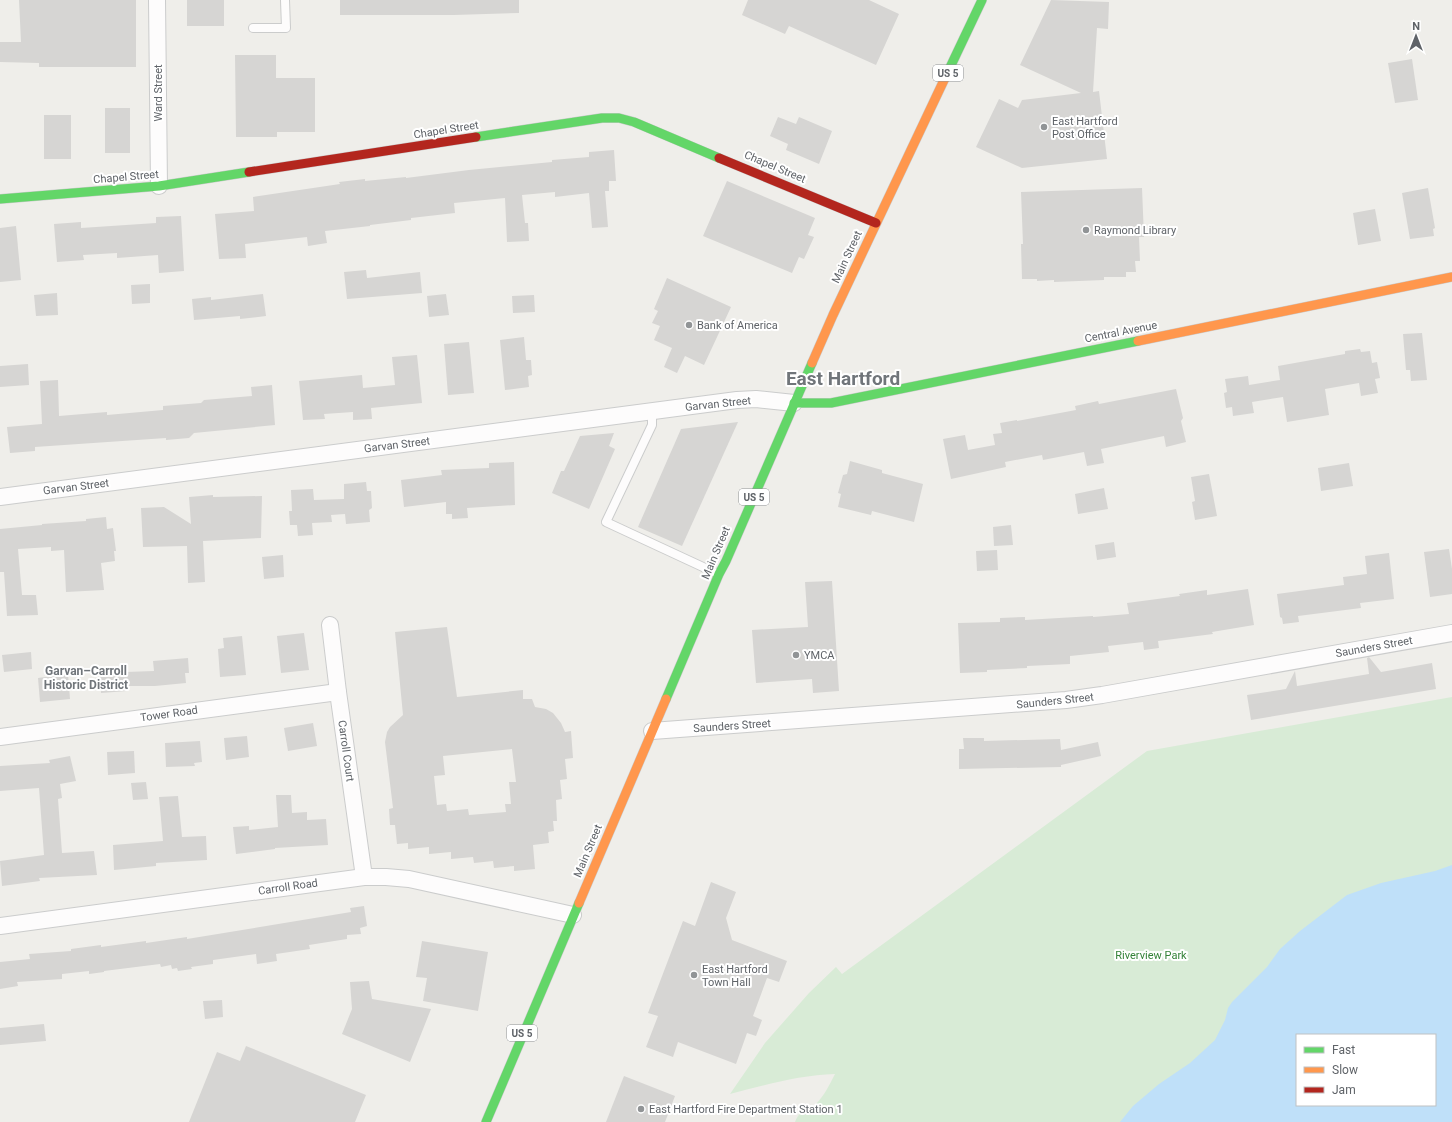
<svg xmlns="http://www.w3.org/2000/svg" width="1452" height="1122" font-family="Roboto,sans-serif">
<rect width="100%" height="100%" fill="#efeeea"/>
<path fill="#d8ebd6" fill-rule="evenodd" d="M1452 697V1122H795C802 1106 806 1113 816 1104 824 1096 830 1084 835 1074 800 1075 764 1085 730 1094L765 1043 809 993 836 967 842 974 1147 751ZM1297 1035H1435V1105H1297Z"/>
<path fill="#bfe0f9" fill-rule="evenodd" d="M1452 865V1122H1120L1133 1106 1159 1084 1190 1063 1215 1040 1225 1020 1228 1008 1232 1002 1267 967 1280 949 1300 931 1347 895 1381 883 1435 871ZM1297 1035H1435V1105H1297Z"/>
<g fill="#d6d5d3" fill-rule="evenodd">
<path d="M19 0H136V67H39V63L0 62V42H21Z"/>
<rect x="187" y="0" width="37" height="26"/>
<path d="M340 0H519V13L454 15H340Z"/>
<path d="M748 0H869L899 14 876 65 789 26 785 34 742 15Z"/>
<path d="M1051 0 1109 2 1108 29 1097 28 1093 92 1099 91 1107 159 1022 168 976 147 999 99 1018 108 1022 100 1081 93 1020 65Z"/>
<path d="M235 55H276V78H315V132H277V137H236Z"/>
<path d="M1412 59 1418 100 1395 103 1388 63Z"/>
<rect x="105" y="108" width="25" height="45"/>
<rect x="44" y="115" width="27" height="44"/>
<path d="M778 117 796 124 799 117 832 131 819 164 786 150 788 144 770 136Z"/>
<path d="M614 150 616 181H609V191H605L608 227 592 228 589 193 555 197V192L522 195 525 223H528L529 241 507 242 505 198 454 203 455 213 411 218V220L370 225V226L325 231 327 243 308 246 307 237 245 244 246 258 219 259 215 214 254 211 253 197 340 184 339 182 365 179V181L406 177V178L469 170 552 162V160L589 157V152Z"/>
<path d="M727 181 815 218 808 235 814 237 804 259 799 257 792 273 703 236Z"/>
<path d="M1142 188 1144 237H1139L1140 261H1135L1136 272H1126V277H1104V280L1054 282V280L1037 281V279H1022L1021 244H1023L1021 192Z"/>
<path d="M1428 188 1435 228 1433 229 1434 236 1410 239 1402 193Z"/>
<path d="M1375 209 1381 241 1358 245 1353 213Z"/>
<path d="M181 216 184 271 159 273 158 255 117 258V253L83 255 84 260 57 262 54 224 81 222V228L156 223V217Z"/>
<path d="M16 226 21 280 0 282V228Z"/>
<path d="M366 270 367 278 420 272 422 293 347 299 344 272Z"/>
<path d="M667 278 731 307 704 365 685 356 677 373 664 367 672 348 654 340 660 326 652 323 658 311 654 309Z"/>
<path d="M150 284V303L132 304 131 285Z"/>
<path d="M57 293 58 315 36 316 34 295Z"/>
<path d="M263 294 266 316 240 319V316L194 320 192 299 211 297V300Z"/>
<path d="M446 294 449 315 429 317 427 296Z"/>
<path d="M534 295 535 312 513 313 512 296Z"/>
<path d="M1422 333 1427 380 1411 381 1410 370H1406L1403 334Z"/>
<path d="M524 337 526 360H531L532 375 528 376 529 387 505 390 500 340Z"/>
<path d="M469 342 474 393 448 395 444 344Z"/>
<path d="M1360 349 1361 352 1370 351 1372 363 1377 362 1380 378 1375 379 1378 393 1361 396 1359 383 1325 389 1329 415 1287 422 1283 397 1252 402 1254 413 1233 416 1232 407 1226 408 1224 393 1227 392 1225 379 1248 376 1249 385 1280 380 1278 366 1345 354V351Z"/>
<path d="M417 355 422 403 371 408 372 419 353 420V412L324 414 325 419 303 420 299 381 362 375 363 388 395 385 392 357Z"/>
<path d="M28 364 29 385 0 387V366Z"/>
<path d="M58 380 59 416 107 412V415L163 410V406L201 403 204 400 252 396 251 387 272 385 275 425 194 433 189 438 166 440V438L35 447V451L10 453 7 427 42 424 40 381Z"/>
<path d="M1176 389 1183 418 1181 421 1186 442 1166 447 1164 436 1101 449 1104 463 1087 466 1084 452 1043 460 1042 455 1005 462 1006 467 951 479 943 439 965 435 968 450 995 445 993 434 1002 433 1000 423 1017 420V421L1076 410 1075 406 1098 401 1099 404Z"/>
<path d="M738 422 682 546 638 527 681 429Z"/>
<path d="M614 433 609 446 615 449 589 509 552 493 561 471H564L580 436Z"/>
<path d="M850 461 882 470V473L923 484 914 522 872 511 871 515 838 507 841 494 838 493 843 475 847 474Z"/>
<path d="M514 462 515 505 467 508 468 518 452 519V514H446V502L404 507 401 480 442 475 441 470 489 468V463Z"/>
<path d="M1349 463 1353 486 1321 491 1318 468Z"/>
<path d="M1209 474 1217 516 1195 520 1192 502 1195 501 1191 477Z"/>
<path d="M366 482 367 491H371L372 508 369 510 370 522 346 524 345 514 331 515 332 522 312 523 313 535 298 536 297 525H290L289 511H292L291 490 313 489 314 500 344 499V484Z"/>
<path d="M1104 488 1108 509 1078 514 1075 494Z"/>
<path d="M213 495V497L262 496 261 538 203 541 205 582 188 583 187 546 143 547 141 508 164 507 191 524 189 497Z"/>
<path d="M106 517 107 529 113 528 116 551H114L115 561 101 563 104 590 66 592 64 550 51 551V547L18 549 22 595H36L38 615 7 616 4 572H0V529L42 525V524L86 521V519Z"/>
<path d="M1011 525 1013 545 994 546 993 527Z"/>
<path d="M1114 542 1116 557 1097 560 1095 545Z"/>
<path d="M1449 549 1452 569V594L1430 597 1424 552Z"/>
<path d="M997 550 998 570 977 571 976 551Z"/>
<path d="M1389 553 1394 599 1360 603 1361 608 1298 616 1299 622 1283 624 1282 618 1280 617 1277 594 1344 585 1343 577 1367 574 1365 556Z"/>
<path d="M283 555 284 577 264 579 262 557Z"/>
<path d="M832 581 839 691 813 693 812 679 756 683 752 630 808 627 805 582Z"/>
<path d="M1248 589 1254 625 1212 632 1213 634 1158 641 1159 648 1144 650 1143 642 1108 646 1109 652 1070 656V664L1027 666V668L987 670V672L960 673 958 623 1000 622V618L1025 617V620L1093 616V617L1129 614 1127 603 1180 596 1179 594 1207 590V595Z"/>
<path d="M447 627 457 697 523 690V699H532L535 707 546 709 553 713 561 723 565 732 571 731 573 758 565 759 567 779 560 780 562 799 556 800 557 821H553L554 831 548 832 549 843 533 845 535 869 514 871V866L494 868 493 861 474 863 473 857 451 859V852L429 854V847L408 849V843L397 844 395 825H390L389 809 393 808 385 742 387 732 390 727 403 715 395 632ZM512 749 516 782H509L511 804H505L506 812 469 815 468 809 447 811 446 804 437 805 434 776 445 775 443 756Z"/>
<path d="M304 633 309 670 281 673 277 636Z"/>
<path d="M242 636 246 675 220 677 218 649 224 648 223 638Z"/>
<path d="M31 652 32 669 4 672 2 655Z"/>
<path d="M1369 657 1381 672 1432 663 1436 689 1251 720 1247 695 1286 689 1295 671 1297 686 1369 674 1367 658Z"/>
<path d="M188 658 189 673H185L186 683 155 686H127V691L101 693 100 668 125 667 126 672 154 671 153 661Z"/>
<path d="M68 674 70 699 40 702 38 678Z"/>
<path d="M313 723 317 746 288 751 284 728Z"/>
<path d="M247 736 249 757 226 760 224 738Z"/>
<path d="M963 738H984V741L1060 739 1061 750 1098 742 1101 756 1061 765V767L959 769V749H964Z"/>
<path d="M200 741 202 762 194 763 195 766 166 767 165 743Z"/>
<path d="M134 751 135 773 108 775 107 752Z"/>
<path d="M70 756 76 781 60 784 62 798 58 799 62 853 94 851 97 875 39 878 40 881 2 886 0 861 44 855 39 788 0 791V766L50 763 49 760Z"/>
<path d="M146 782 148 799 133 800 131 783Z"/>
<path d="M276 795H291L292 813 307 812V820L326 819 328 845 275 848V849L236 854 233 827 249 826V830L278 827Z"/>
<path d="M178 796 182 837 206 836 207 860 156 863V866L114 870 113 845 163 841 159 797Z"/>
<path d="M711 882 736 892 726 918 732 940 787 961 779 982 767 978 753 1016 762 1020 756 1036 747 1033 736 1064 678 1042 673 1057 646 1047 658 1016 648 1013 683 921 695 926Z"/>
<path d="M364 906 367 926 360 928 361 934 347 935V939L309 945 310 949 276 954 277 961 257 964 256 954 213 960V964L191 967 192 969 178 971 177 968 172 969 171 965 161 967 160 964 104 971V972L89 974V971L62 974V979L17 982 18 986 0 989V962L30 959 29 954 71 951V949L101 945V947L146 941V943L187 937V939L351 912 350 908Z"/>
<path d="M422 941 488 952 478 1011 423 1001 427 978 416 977Z"/>
<path d="M369 981 372 999 431 1009 410 1062 342 1034 352 1009 350 982Z"/>
<path d="M222 1000 223 1017 205 1019 203 1001Z"/>
<path d="M44 1024 46 1041 0 1045V1028Z"/>
<path d="M246 1046 366 1095 355 1122H189L217 1052 240 1061Z"/>
<path d="M624 1076 675 1096 665 1122H606Z"/>
</g>
<g fill="none" stroke-linecap="round" stroke-linejoin="round">
<g stroke="#cbcccc" stroke-width="10">
<g id="lane">
<path d="M253 28H286L285 0"/>
<path d="M652 411V425L606 522 718 574"/>
</g>
</g>
<g stroke="#cbcccc" stroke-width="18">
<g id="street">
<path d="M157 0 159 186"/>
<path d="M0 497 737 400 756 399 794 403"/>
<path d="M330 625 338 692 364 877"/>
<path d="M652 731 1066 700 1102 695 1452 633"/>
<path d="M0 737 338 692"/>
<path d="M0 926 364 877H386L409 879 573 915"/>
</g>
</g>
<g stroke="#cacacb" stroke-width="10">
<g id="fast">
<path d="M945 78 982 0"/>
<path d="M476 137 602 118H619L634 122 719 158"/>
<path d="M0 199 159 186 249 172"/>
<path d="M794 403H831L1138 341"/>
<path d="M666 699 719 574 726 561 812 363"/>
<path d="M486 1122 579 903"/>
</g>
</g>
<g stroke="#cacacb" stroke-width="10">
<g id="slow">
<path d="M1138 341 1452 277"/>
<path d="M812 363 833 315 945 78"/>
<path d="M579 903 666 699"/>
</g>
</g>
<g stroke="#cacacb" stroke-width="10">
<g id="jam">
<path d="M719 158 876 223"/>
<path d="M249 172 476 137"/>
</g>
</g>
<use href="#lane" stroke="#fdfcfc" stroke-width="8"/>
<use href="#street" stroke="#fdfcfc" stroke-width="16"/>
<use href="#fast" stroke="#63d668" stroke-width="9"/>
<use href="#slow" stroke="#ff974d" stroke-width="9"/>
<use href="#jam" stroke="#b3261e" stroke-width="9"/>
</g>
<g fill="#919496" stroke="#fff" stroke-width="1.5">
<circle cx="1044" cy="127" r="4"/>
<circle cx="1086" cy="230" r="4"/>
<circle cx="689" cy="325" r="4"/>
<circle cx="796" cy="655" r="4"/>
<circle cx="694" cy="975" r="4"/>
<circle cx="641" cy="1109" r="4"/>
</g>
<g text-anchor="middle" dominant-baseline="central" stroke-width="4" stroke-linejoin="round" paint-order="stroke">
<g fill="#fff" stroke="#8f9295" stroke-width="1">
<rect x="933" y="65" width="30" height="16" rx="3"/>
<rect x="739" y="489" width="30" height="16" rx="3"/>
<rect x="507" y="1025" width="30" height="16" rx="3"/>
</g>
<g font-size="10" font-weight="bold" fill="#5f6368">
<text x="948" y="73">US 5</text>
<text x="754" y="497">US 5</text>
<text x="522" y="1033">US 5</text>
</g>
<g font-size="11" fill="#5f6368" stroke="#fff">
<text transform="translate(158 93) rotate(-90)">Ward Street</text>
<text transform="translate(446 130) rotate(-9)">Chapel Street</text>
<text transform="translate(775 167) rotate(23)">Chapel Street</text>
<text transform="translate(126 177) rotate(-5)">Chapel Street</text>
<text transform="translate(847 257) rotate(-65)">Main Street</text>
<text transform="translate(1121 332) rotate(-11)">Central Avenue</text>
<text transform="translate(718 404) rotate(-6)">Garvan Street</text>
<text transform="translate(397 445) rotate(-7)">Garvan Street</text>
<text transform="translate(76 487) rotate(-7)">Garvan Street</text>
<text transform="translate(716 553) rotate(-67)">Main Street</text>
<text transform="translate(1374 647) rotate(-10)">Saunders Street</text>
<text transform="translate(1055 701) rotate(-6)">Saunders Street</text>
<text transform="translate(169 714) rotate(-8)">Tower Road</text>
<text transform="translate(732 726) rotate(-4)">Saunders Street</text>
<text transform="translate(346 751) rotate(82)">Carroll Court</text>
<text transform="translate(588 851) rotate(-67)">Main Street</text>
<text transform="translate(288 887) rotate(-8)">Carroll Road</text>
</g>
<g font-size="11" fill="#5f6368" stroke="#fff" text-anchor="start">
<text x="1052" y="121">East Hartford<tspan x="1052" dy="13">Post Office</tspan></text>
<text x="1094" y="230">Raymond Library</text>
<text x="697" y="325">Bank of America</text>
<text x="804" y="655">YMCA</text>
<text x="702" y="969">East Hartford<tspan x="702" dy="13">Town Hall</tspan></text>
<text x="649" y="1109">East Hartford Fire Department Station 1</text>
</g>
<g font-size="11" fill="#348238" stroke="#fff">
<text x="1151" y="955">Riverview Park</text>
</g>
<g font-size="12" font-weight="bold" fill="#70757a" stroke="#fff">
<text x="86" y="671">Garvan–Carroll<tspan x="86" dy="14">Historic District</tspan></text>
</g>
<g font-size="19" font-weight="bold" fill="#70757a" stroke="#fff">
<text x="843" y="378">East Hartford</text>
</g>
</g>
<rect x="1296" y="1034" width="140" height="72" fill="#ffffff" stroke="#bfc1c3"/>
<rect x="1304" y="1047" width="20" height="6" fill="#63d668" stroke="#bfc1c3"/>
<text x="1332" y="1054" font-size="12" fill="#5f6368">Fast</text>
<rect x="1304" y="1067" width="20" height="6" fill="#ff974d" stroke="#bfc1c3"/>
<text x="1332" y="1074" font-size="12" fill="#5f6368">Slow</text>
<rect x="1304" y="1087" width="20" height="6" fill="#b3261e" stroke="#bfc1c3"/>
<text x="1332" y="1094" font-size="12" fill="#5f6368">Jam</text>
<g transform="translate(1416 36)" stroke="#ffffff" stroke-width="3" paint-order="stroke">
<path d="M0-3L7 15L0 10L-7 15Z" fill="#5f6368"/>
<text y="-6" font-size="11" font-weight="bold" text-anchor="middle" fill="#5f6368">N</text>
</g>
</svg>
